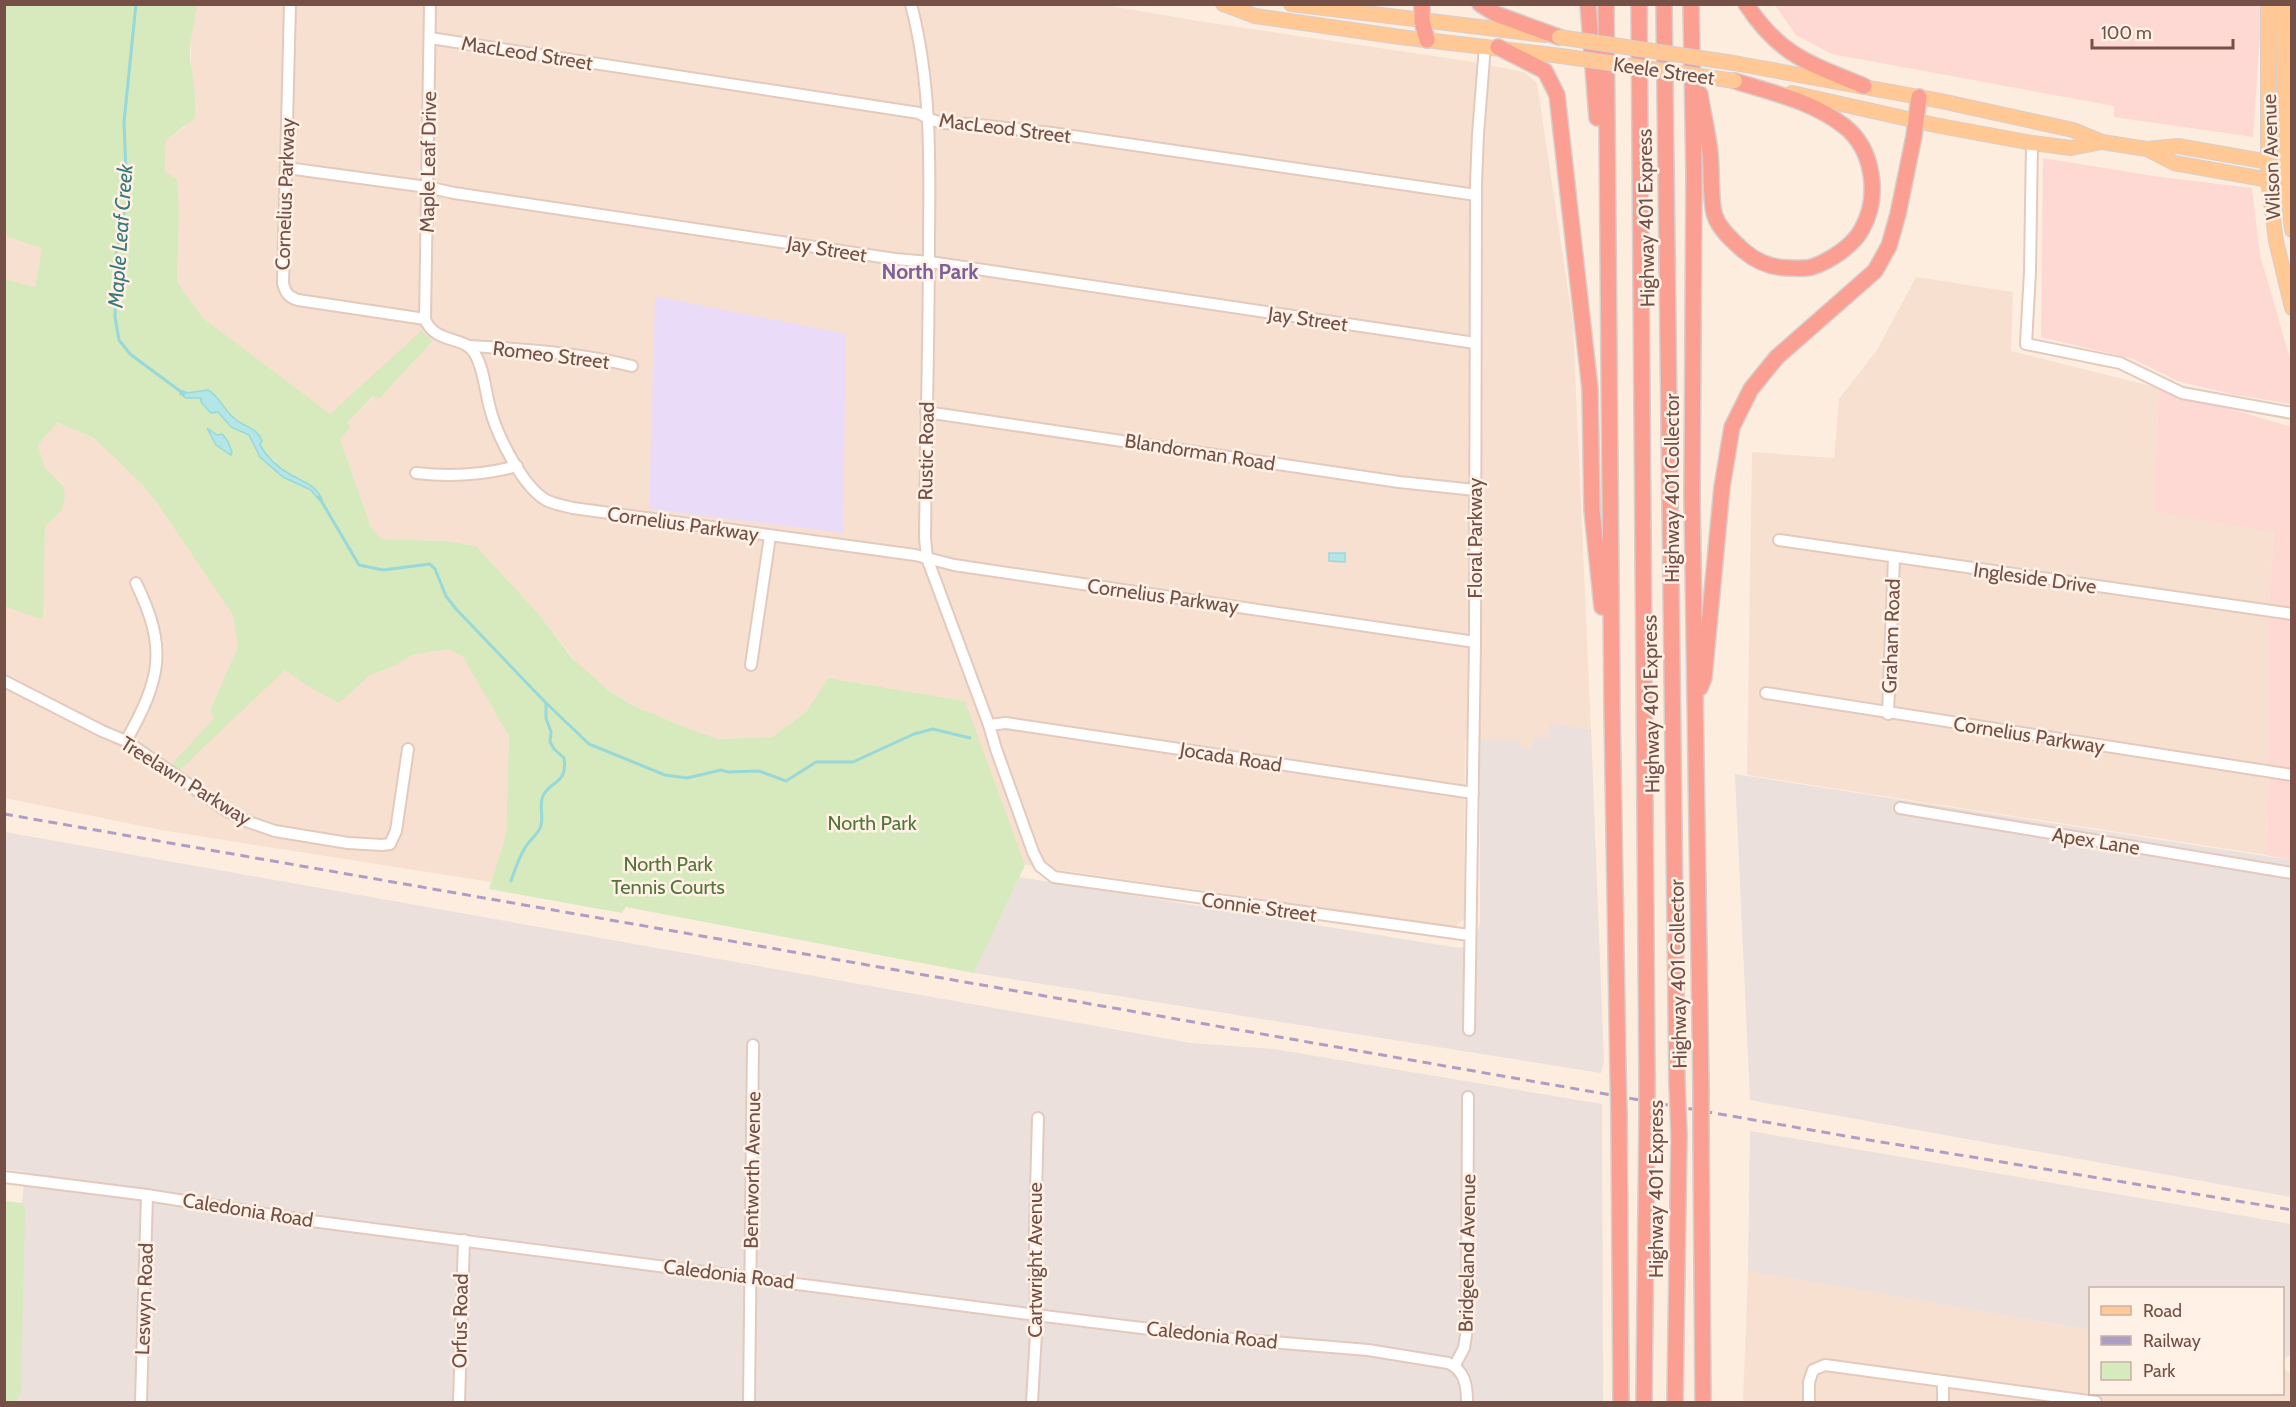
<svg xmlns="http://www.w3.org/2000/svg" width="2296" height="1407" font-family="Cabin,sans-serif">
<rect width="100%" height="100%" fill="#fdeddf"/>
<g fill="#f7e0d0">
<path d="M191 5H1106L1198 21 1467 61 1524 72 1537 83 1573 324 1591 729 1549 723 1548 738 1531 747H1518V739H1465L1464 919 1455 927 1025 865 964 701 828 678 806 712 772 737 718 739 687 728 632 705 587 676 538 613 476 546 446 541 381 539 371 527 340 439 350 427 347 423 374 396 379 399 433 341 421 332 330 415 203 318 177 282 179 216 165 172 166 140 185 127 191 65Z"/>
<path d="M4 189 42 248 35 287 5 279Z"/>
<path d="M1916 277 2013 292 2011 351 2159 388 2154 511 2274 531 2269 602V765L2267 855 1747 775 1752 452 1834 458 1839 399 1877 350Z"/>
<path d="M56 423 114 446 160 508 204 552 250 622 210 709 215 717 172 765 285 670 434 641 463 657 492 702 509 736 506 837 491 882 161 830 5 798 4 603 43 616 42 529 63 484 45 468 38 445Z"/>
<path d="M1748 1271 2090 1330V1394H2282L2283 1368 2291 1374V1402H1743Z"/>
</g>
<g fill="#fed8d2">
<path d="M1775 5H2262L2253 137 2114 117V106L1832 54 1796 35Z"/>
<path d="M2043 158 2160 177 2252 188 2260 255 2291 362V404L2232 394 2180 382 2133 359 2041 337Z"/>
<path d="M2159 388 2291 427V860L2267 855 2269 765V602L2274 532 2154 511Z"/>
</g>
<g fill="#ebe0db">
<path d="M1549 723 1591 729 1604 1062 1601 1073 974 973 1019 877 1459 948 1474 945 1480 923V739H1519V747H1531L1535 737 1548 738Z"/>
<path d="M1735 774 2291 860V1197L1750 1100Z"/>
<path d="M5 832 1191 1043 1274 1049 1602 1104 1603 1402H18L22 1203 25 1172 5 1169Z"/>
<path d="M1750 1131 2291 1224V1355L2283 1359 2282 1288H2090V1330L1748 1271Z"/>
</g>
<path fill="#eadcf9" d="M655 296 846 334 843 533 649 509Z"/>
<g fill="#d6eabd">
<path d="M5 5H197C195 25 187 44 191 66 194 84 196 99 195 118L166 140 165 172 177 179 179 216 177 282 203 318 330 414 421 331 433 341 379 399 373 396 347 423 351 427 340 439 371 527 381 539 446 541 476 546 538 613 572 658 608 690 632 705 687 728 718 739 772 737 806 712 828 678 965 701 1025 865 974 973 626 907 622 913 489 889 506 835 509 736 463 657 448 649 412 655 396 665 370 675 339 703 306 685 285 670 180 770 171 765 214 718 210 710 238 647 233 615 162 510 142 484 94 438 57 423 38 445 45 468 63 485 65 496 62 510 45 526 43 617 40 619 5 606V279L35 287 42 248 8 237 5 232Z"/>
<path d="M5 1201 22 1203V1206H25L21 1393 18 1394V1402H5Z"/>
</g>
<g fill="#b3e6e7" stroke="#99d8d9" stroke-width="1.5">
<path d="M208 390C219 396 224 410 234 418 245 428 256 426 262 441L260 445C267 457 275 466 288 473 302 482 314 483 322 499L319 500 311 490 283 477 260 457 249 435 231 427 218 412 211 413 201 402V398H186L180 394 183 391 187 393Z"/>
<path d="M207 428 217 435 222 434 227 440 232 452 231 455 216 445Z"/>
<path d="M1329 553H1345V562L1329 561Z"/>
</g>
<g fill="none" stroke-linecap="round" stroke-linejoin="round">
<g stroke="#99d8d9" stroke-width="3">
<path d="M136 4 124 122 127 200 116 255 115 317 119 340 130 354 184 394"/>
<path d="M319 497 359 565 383 570 430 564 435 569 446 596 456 609 546 703 589 744 665 775 687 778 721 770 728 772 759 771 786 781 816 762H853L914 734 933 729 970 738"/>
<path d="M511 881C515 869 519 857 526 846 530 840 537 835 540 828 545 818 538 806 543 796 550 780 568 785 564 758L554 749 550 742 551 732 546 718V703"/>
</g>
<g stroke="#e3c9be" stroke-width="14">
<g id="minor">
<path d="M290 4 283 283C285 292 288 297 298 300L425 319C435 345 466 335 475 354 485 371 485 393 491 412 498 437 523 487 546 500 554 504 564 506 573 508L915 555 954 565 1475 642"/>
<path d="M911 4C931 81 930 158 929 236 929 337 926 438 925 538L927 558 989 725 996 749 1033 852 1040 866 1054 877 1469 935"/>
<path d="M430 38 919 113 929 119 942 123 969 124 1052 133 1476 195"/>
<path d="M2032 143 2030 271 2026 344 2120 363 2182 393 2292 413"/>
<path d="M287 168 427 187 454 193 895 259 930 262 1475 343"/>
<path d="M425 319 430 4"/>
<path d="M469 346C524 349 579 353 632 366"/>
<path d="M926 412 1399 482 1475 490"/>
<path d="M416 473C450 477 484 475 517 466"/>
<path d="M1779 540 2292 614"/>
<path d="M751 665 770 536"/>
<path d="M4 681 102 731 126 741 224 809 246 821 275 831 348 843 382 845 390 844 396 831 408 749"/>
<path d="M1766 693 2292 775"/>
<path d="M1888 714 1894 558"/>
<path d="M989 725 1006 723 1473 793"/>
<path d="M126 741C161 678 168 649 136 583"/>
<path d="M1900 808 2292 873"/>
<path d="M1469 1030 1475 642 1476 183 1478 134 1485 46"/>
<path d="M4 1177 147 1195 304 1220 1036 1315 1223 1338 1368 1350 1448 1363C1465 1370 1467 1386 1467 1402"/>
<path d="M1455 1365 1464 1348 1467 1328 1468 1097"/>
<path d="M1943 1381V1402"/>
<path d="M141 1402 147 1195"/>
<path d="M459 1402 464 1240"/>
<path d="M749 1402 753 1045"/>
<path d="M1032 1402 1036 1333 1035 1228 1038 1118"/>
<path d="M1809 1402V1382L1813 1370 1825 1365 2096 1402"/>
</g>
</g>
<g stroke="#d8cecb" stroke-width="16">
<g id="major">
<path d="M1223 4 1255 16 1400 37 1561 56"/>
<path d="M1291 4 1545 35"/>
<path d="M2268 4V179L2276 241 2292 308"/>
<path d="M2283 4 2285 164 2292 230"/>
<path d="M1734 63 1941 101 2073 130 2102 142 2147 149 2178 146 2292 166"/>
<path d="M1792 93 1935 125 2032 143 2071 148 2102 142"/>
<path d="M2147 149 2174 163 2275 181"/>
</g>
</g>
<g stroke="#d8cecb" stroke-width="18">
<g id="highway">
<path d="M1422 4V21L1427 40"/>
<path d="M1480 4 1496 14 1559 37"/>
<path d="M1588 4 1597 118"/>
<path d="M1606 4 1612 708 1618 1072"/>
<path d="M1639 4 1647 1076"/>
<path d="M1664 4 1677 1083"/>
<path d="M1691 4 1694 173 1692 497 1701 1089"/>
<path d="M1746 4C1780 56 1809 63 1864 86"/>
<path d="M1498 47 1545 71 1557 95 1590 389 1592 510 1602 607"/>
<path d="M1700 94C1703 114 1708 133 1710 153 1712 169 1710 203 1715 216 1719 229 1734 242 1744 251 1757 262 1772 268 1789 268 1797 268 1805 269 1812 267 1830 261 1853 246 1862 229 1880 197 1874 149 1844 126 1812 101 1773 93 1735 81"/>
<path d="M1700 688 1704 678 1722 487 1732 427 1751 389 1777 357 1875 271 1889 246 1898 214 1914 136 1919 97"/>
<path d="M1619 1115 1621 1402"/>
<path d="M1701 1129 1703 1402"/>
<path d="M1644 1402 1647 1120"/>
<path d="M1675 1402 1679 1135"/>
</g>
</g>
<use href="#minor" stroke="#fff" stroke-width="10"/>
<use href="#major" stroke="#ffc894" stroke-width="14"/>
<use href="#highway" stroke="#fa9f92" stroke-width="15"/>
<path stroke="#ae9ec5" stroke-width="3" stroke-dasharray="9 6" stroke-linecap="butt" d="M4 814 1857 1138 2292 1210"/>
<g stroke="#d8cecb" stroke-width="16" stroke-linecap="butt">
<g id="major-bridge">
<path d="M1559 37 1734 63"/>
<path d="M1561 56 1735 81"/>
</g>
</g>
<g stroke="#d8cecb" stroke-width="18" stroke-linecap="butt">
<g id="highway-bridge">
<path d="M1618 1072 1619 1115"/>
<path d="M1647 1076V1120"/>
<path d="M1677 1083 1679 1135"/>
<path d="M1701 1129V1089"/>
</g>
</g>
<use href="#major-bridge" stroke="#ffc894" stroke-width="14"/>
<use href="#highway-bridge" stroke="#fa9f92" stroke-width="15"/>
</g>
<g text-anchor="middle" dominant-baseline="central" stroke-width="5" stroke-linejoin="round" paint-order="stroke">
<g font-size="20" fill="#745046" stroke="#fff1e6">
<text transform="translate(527 53) rotate(9)">MacLeod Street</text>
<text transform="translate(1664 71) rotate(8)">Keele Street</text>
<text transform="translate(1005 128) rotate(7)">MacLeod Street</text>
<text transform="translate(2271 157) rotate(-92)">Wilson Avenue</text>
<text transform="translate(428 162) rotate(-89)">Maple Leaf Drive</text>
<text transform="translate(285 194) rotate(-88)">Cornelius Parkway</text>
<text transform="translate(1646 218) rotate(-91)">Highway 401 Express</text>
<text transform="translate(827 249) rotate(9)">Jay Street</text>
<text transform="translate(1308 319) rotate(8)">Jay Street</text>
<text transform="translate(551 355) rotate(7)">Romeo Street</text>
<text transform="translate(926 451) rotate(-89)">Rustic Road</text>
<text transform="translate(1200 452) rotate(9)">Blandorman Road</text>
<text transform="translate(1672 488) rotate(-90)">Highway 401 Collector</text>
<text transform="translate(683 524) rotate(8)">Cornelius Parkway</text>
<text transform="translate(1475 538) rotate(-90)">Floral Parkway</text>
<text transform="translate(2035 578) rotate(8)">Ingleside Drive</text>
<text transform="translate(1163 596) rotate(8)">Cornelius Parkway</text>
<text transform="translate(1891 636) rotate(-88)">Graham Road</text>
<text transform="translate(1651 704) rotate(-91)">Highway 401 Express</text>
<text transform="translate(2029 735) rotate(9)">Cornelius Parkway</text>
<text transform="translate(1231 757) rotate(9)">Jocada Road</text>
<text transform="translate(186 781) rotate(32)">Treelawn Parkway</text>
<text transform="translate(2096 841) rotate(9)">Apex Lane</text>
<text transform="translate(1259 907) rotate(8)">Connie Street</text>
<text transform="translate(1678 974) rotate(-91)">Highway 401 Collector</text>
<text transform="translate(752 1170) rotate(-89)">Bentworth Avenue</text>
<text transform="translate(1656 1189) rotate(-90)">Highway 401 Express</text>
<text transform="translate(248 1210) rotate(9)">Caledonia Road</text>
<text transform="translate(1467 1253) rotate(-89)">Bridgeland Avenue</text>
<text transform="translate(1035 1260) rotate(-90)">Cartwright Avenue</text>
<text transform="translate(729 1274) rotate(7)">Caledonia Road</text>
<text transform="translate(144 1299) rotate(-88)">Leswyn Road</text>
<text transform="translate(460 1321) rotate(-89)">Orfus Road</text>
<text transform="translate(1212 1335) rotate(6)">Caledonia Road</text>
</g>
<g font-size="20" fill="#54743c" stroke="#fff1e6">
<text x="872" y="823">North Park</text>
<text x="668" y="864">North Park<tspan x="668" dy="23">Tennis Courts</tspan></text>
</g>
<g font-size="21" font-style="italic" fill="#3a797b" stroke="#fff1e6">
<text transform="translate(120 236) rotate(-86)">Maple Leaf Creek</text>
</g>
<g font-size="21" font-weight="bold" fill="#7d6198" stroke="#fff1e6">
<text x="930" y="271">North Park</text>
</g>
</g>
<rect width="2296" height="1407" fill="none" stroke="#745046" stroke-width="12"/>
<rect x="2089" y="1287" width="195" height="108" fill="#fff1e6" stroke="#c7b1a6" stroke-width="1.5"/>
<rect x="2101" y="1306" width="30" height="9" fill="#ffc894" stroke="#c7b1a6" stroke-width="1.5"/>
<text x="2143" y="1317" font-size="18" fill="#745046">Road</text>
<rect x="2101" y="1336" width="30" height="9" fill="#ae9ec5" stroke="#c7b1a6" stroke-width="1.5"/>
<text x="2143" y="1347" font-size="18" fill="#745046">Railway</text>
<rect x="2101" y="1362" width="30" height="18" fill="#d6eabd" stroke="#c7b1a6" stroke-width="1.5"/>
<text x="2143" y="1377" font-size="18" fill="#745046">Park</text>
<path d="M2092 39v9h141v-9" fill="none" stroke="#745046" stroke-width="3"/>
<text x="2101" y="39" font-size="18" fill="#745046" stroke="#fff1e6" stroke-width="4.5" paint-order="stroke">100 m</text>
</svg>
